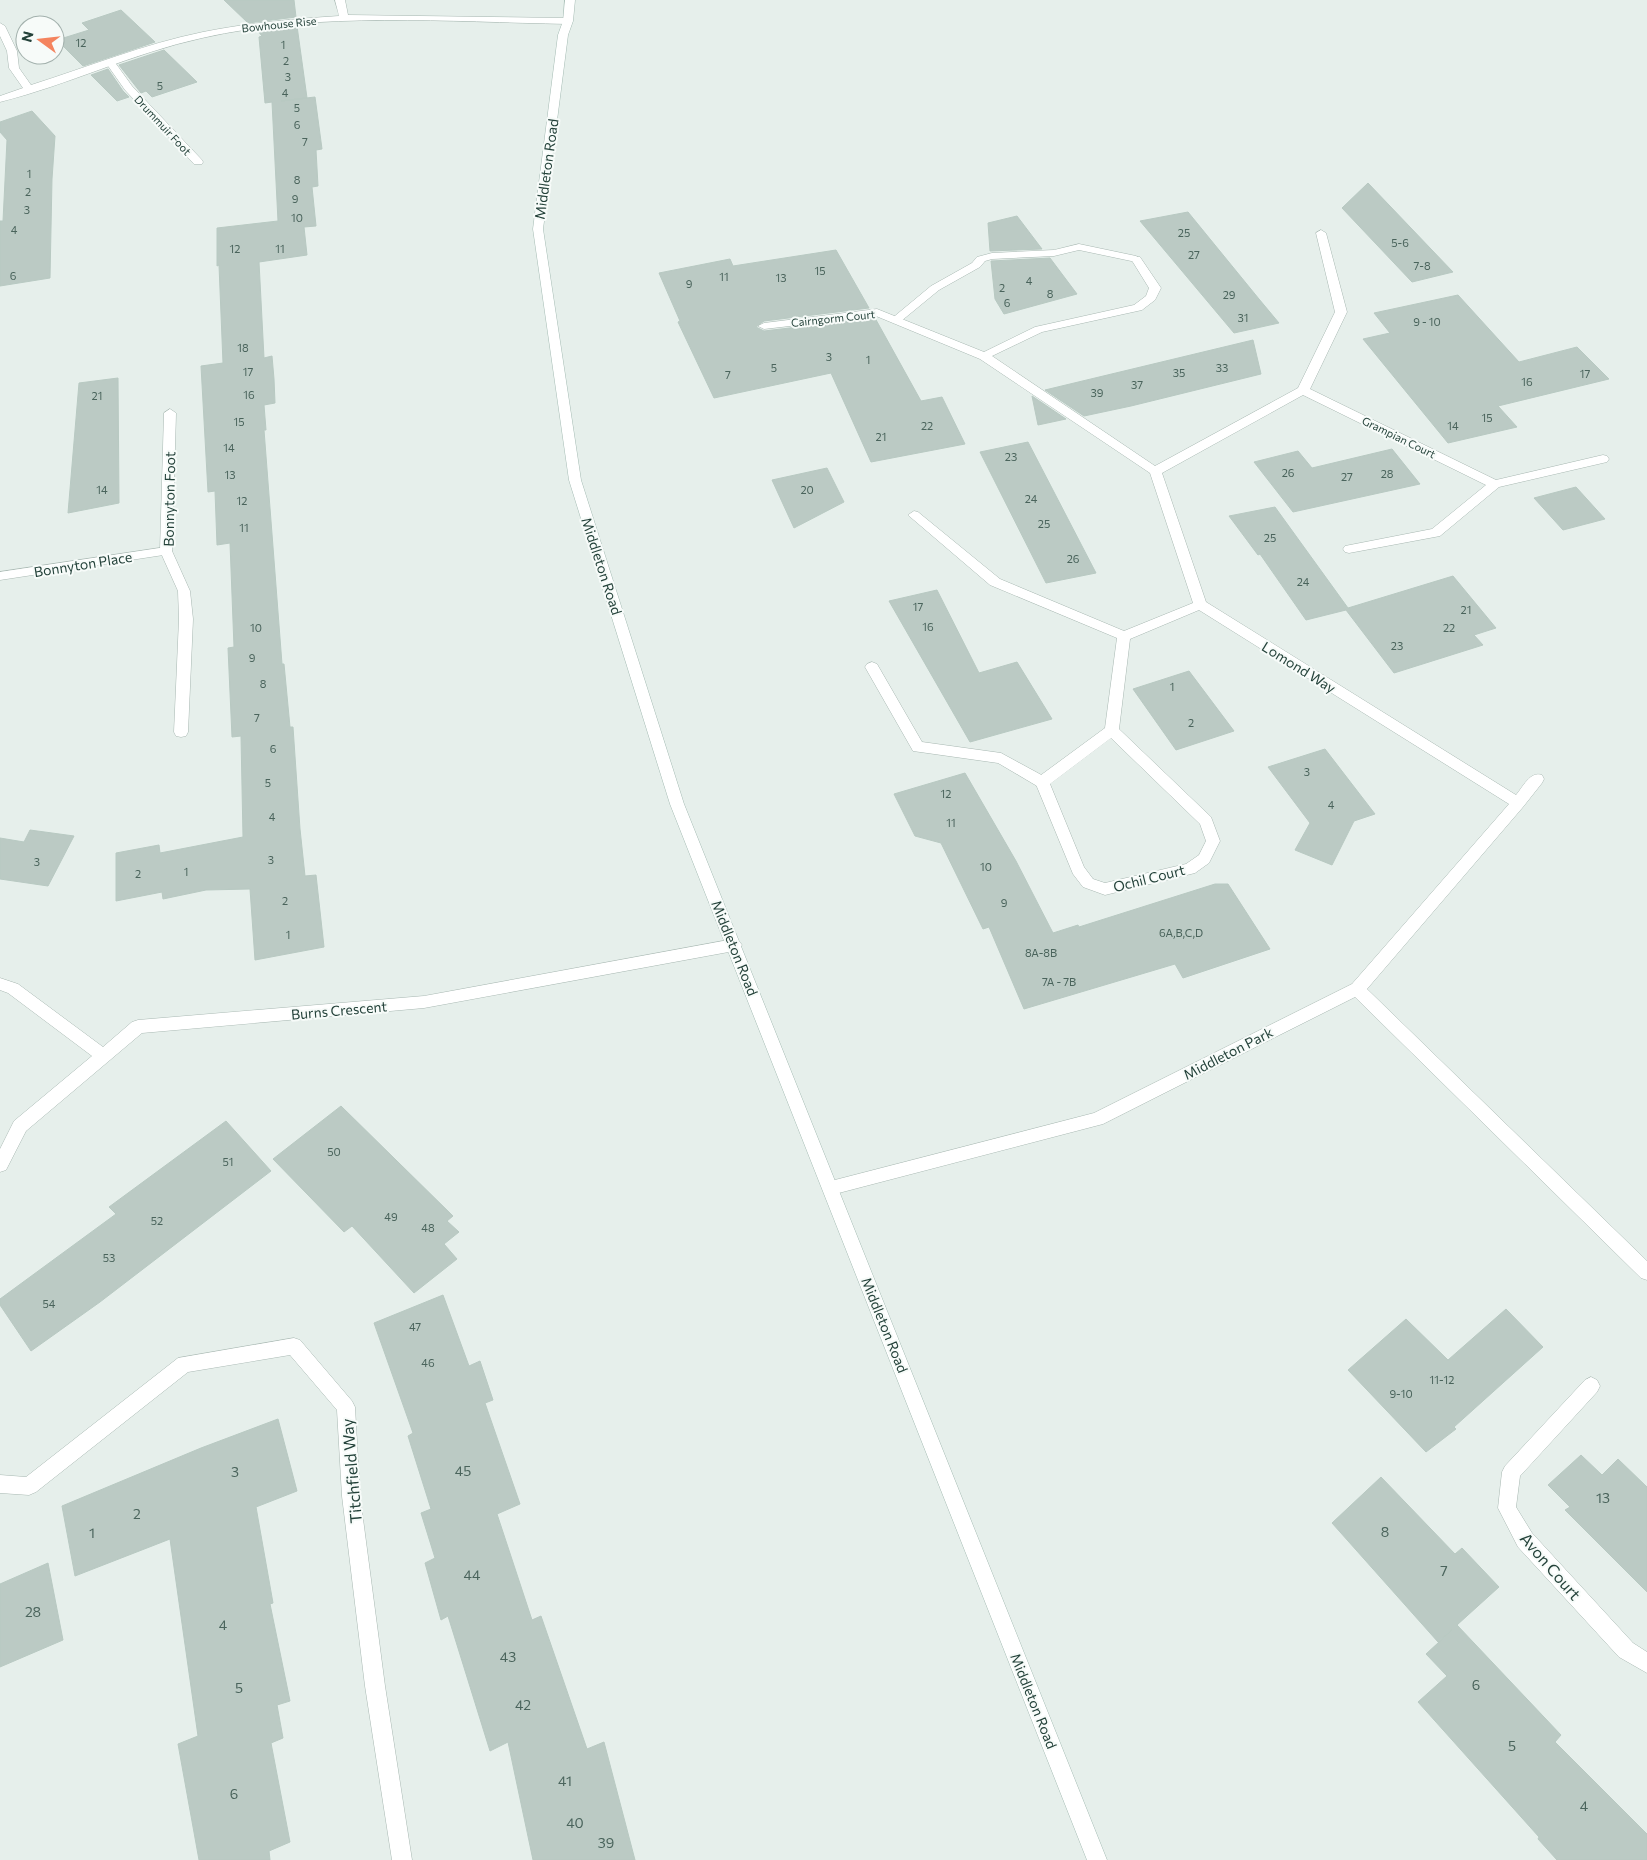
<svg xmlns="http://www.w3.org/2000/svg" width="1647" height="1860" font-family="Commissioner,sans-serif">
<rect width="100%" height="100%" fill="#e6efeb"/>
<g fill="#bbcac4" stroke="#b8c9c2">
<path d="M224 0H294L296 17 248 23Z"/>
<path d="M121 10 155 42 83 66 57 40 89 30 82 23Z"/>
<path d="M297 26 307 98 281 101 315 97 322 149 316 150 318 186 312 187 316 226 304 227 307 255 259 262 264 358 272 356 274 379 275 403 264 405 266 430H264L282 664H284L290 727H293L300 829 305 876 316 875 324 947 255 960 250 889 206 890 163 899 162 892 116 901V853L159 845 160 853 243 837 241 736 232 737 228 648 234 647 230 543 217 545 215 491 208 492 201 366 223 363 219 265 217 266V228L278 221 272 102 265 103 259 37 262 36 257 30Z"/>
<path d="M164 50 197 82 152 97 146 91 141 93 119 65Z"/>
<path d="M108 69 123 91 129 97 117 101 91 75Z"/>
<path d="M32 111 55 136 52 179 50 278 0 286V221H3L7 140 0 132V122Z"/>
<path d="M1368 183 1431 249 1453 272 1412 282 1342 208Z"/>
<path d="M1188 212 1259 299 1279 323 1234 333 1140 221Z"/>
<path d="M1017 216 1042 249 990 251 988 223Z"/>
<path d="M836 250 869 308 764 321 756 327 764 331 875 318 921 401 942 397 965 444 871 462 831 373 714 398 678 322 680 321 659 273 730 259 733 266Z"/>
<path d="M1050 258 1077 294 1004 314 995 299 991 261Z"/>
<path d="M1458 295 1519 362 1577 347 1609 379 1498 406 1517 427 1448 443 1363 339 1390 333 1374 313Z"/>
<path d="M1253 340 1261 374 1131 406 1084 416 1045 390Z"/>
<path d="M118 378 119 503 68 513 79 383Z"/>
<path d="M1032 396 1066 419 1038 425Z"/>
<path d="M1028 442 1096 573 1046 583 980 452Z"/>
<path d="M1392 449 1420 484 1293 512 1254 462 1298 451 1312 468Z"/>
<path d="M827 468 844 502 794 528 772 480Z"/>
<path d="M1576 487 1605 519 1563 530 1534 498Z"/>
<path d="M1275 507 1348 608 1453 576 1496 628 1474 635 1483 645 1394 673 1346 610 1306 620 1260 554 1258 555 1229 516Z"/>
<path d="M937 590 979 673 1017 662 1052 719 970 742 889 601Z"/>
<path d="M1189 671 1234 731 1176 750 1133 689Z"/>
<path d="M1325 749 1375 814 1354 821 1332 865 1295 850 1310 823 1268 767Z"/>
<path d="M965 773 1016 861 1053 933 1078 925 1079 927 1215 884H1228L1270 949 1183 978 1175 964 1024 1009 989 927 983 929 941 843 915 836 894 794Z"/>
<path d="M30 830 74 836 48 886 0 879V838L24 842Z"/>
<path d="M341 1106 453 1216 447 1221 459 1232 444 1244 457 1259 414 1293 352 1226 344 1232 273 1159Z"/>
<path d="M226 1121 271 1171 100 1302 31 1351 0 1305V1299L116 1214 109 1207Z"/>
<path d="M443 1295 469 1366 480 1361 493 1400 485 1403 520 1504 497 1514 532 1620 541 1616 587 1749 604 1742 635 1860H533L508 1742 490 1751 448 1616 441 1620 425 1563 435 1558 421 1513 431 1509 408 1436 413 1433 374 1323Z"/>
<path d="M1506 1309 1543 1347 1454 1427 1456 1429 1426 1452 1348 1370 1406 1319 1448 1360Z"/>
<path d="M278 1419 297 1491 256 1507 273 1603 270 1604 290 1701 277 1705 283 1738 271 1743 290 1842 269 1851 270 1860H199L178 1744 198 1736 170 1539 75 1576 62 1506 201 1448Z"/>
<path d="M1581 1455 1602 1475 1618 1459 1647 1487V1592L1565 1510 1570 1507 1548 1485Z"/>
<path d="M1381 1477 1455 1554 1462 1548 1499 1587 1457 1625 1561 1735 1555 1742 1647 1834V1860H1557L1538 1839 1539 1837 1418 1702 1447 1676 1426 1654 1452 1630 1438 1642 1332 1523Z"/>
<path d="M48 1563 63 1640 0 1667V1584Z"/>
</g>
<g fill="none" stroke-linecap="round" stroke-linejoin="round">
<g stroke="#a8b8b2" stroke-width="1">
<g id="service">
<path d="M111 60 114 61 132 86 202 160 203 162 202 164H194L125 90 106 63Z"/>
<path d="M1079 244 1136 256 1141 259 1136 262 1079 250 1054 256 992 259 985 261 980 267 939 290 900 322 896 323 890 320 931 286 972 263 977 257 992 253 1054 250Z"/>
<path d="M170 409 176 413 172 551 190 591 193 619 188 732 186 736 181 737 176 736 174 732 179 619 178 591 160 551 164 413Z"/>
<path d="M872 662 877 664 922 742 1001 753 1047 778 1049 782 1047 786 1042 787 1037 786 998 763 913 751 865 667 867 664Z"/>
</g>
</g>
<g stroke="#a8b8b2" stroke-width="1">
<g id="minor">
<path d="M335 0H345L348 15 568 18 573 21 568 24C447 22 321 11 202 38 133 53 68 85 0 102V96L23 88 9 68 7 51 0 36V23L5 26 17 51 19 68 31 85C88 67 144 44 203 32 248 23 293 19 339 16Z"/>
<path d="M1321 230 1326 233 1347 312 1310 389 1496 480 1603 455 1607 456 1609 459 1607 462 1499 487 1440 536 1349 553 1345 552 1343 549 1345 546 1432 529 1486 485 1303 395 1162 473 1206 602 1516 795C1523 787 1530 771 1542 775L1544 779 1542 783 1523 807 1367 989 1647 1261V1280L1641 1278 1355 997 1103 1124 831 1195 825 1193 823 1188 825 1183 831 1181 1094 1113 1352 984 1509 804 1199 610 1130 639 1119 729 1211 817 1220 841 1209 863 1195 873 1105 895 1083 887 1073 874 1035 782 1037 778 1105 728 1117 638 990 585 908 515 914 511 918 512 1000 579 1124 631 1193 603 1150 473 980 359 876 316 764 329 758 326 764 323 877 309 984 352 1035 327 1134 305 1146 296 1149 288 1131 259 1132 257H1140L1161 288 1155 300 1142 310 1042 332 992 356 1155 466 1298 388 1335 312 1316 233ZM1111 738 1200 824 1206 841 1199 855 1186 864 1105 883 1093 879 1084 867 1050 784Z"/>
<path d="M166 547 170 548 172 551 170 554 0 580V572Z"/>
<path d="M734 939 739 941 742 945 739 949 734 951 424 1008 142 1033 26 1131 6 1170 0 1172V1149L14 1121 92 1056 8 993 0 990V978L18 984 103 1047 132 1022 138 1020 424 996Z"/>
<path d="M294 1338 300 1340 352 1401 355 1407 360 1496 385 1686 412 1860H392L365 1686 342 1496 337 1410 290 1355 188 1372 36 1492 29 1495 0 1493V1475L26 1477 178 1358Z"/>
<path d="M1591 1377 1597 1380 1600 1386 1597 1392 1520 1476 1516 1507 1532 1533 1633 1643 1647 1652V1673L1619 1657 1518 1547 1498 1508 1502 1472 1505 1466 1585 1380Z"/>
</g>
</g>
<g stroke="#a4bbb3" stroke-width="1">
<path id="secondary" d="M565 0H575L573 21 568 35 543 229 581 480 684 804 1107 1860H1087L670 804 569 480 533 229 558 35 563 21Z"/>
</g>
<use href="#service" fill="#fff" fill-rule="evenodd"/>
<use href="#minor" fill="#fff" fill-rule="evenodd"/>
<use href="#secondary" fill="#fff" fill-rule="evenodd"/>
</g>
<g text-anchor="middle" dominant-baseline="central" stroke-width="4" stroke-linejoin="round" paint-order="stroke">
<g font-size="11" fill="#24423a" stroke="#f7fbf9">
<text transform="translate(279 24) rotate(-6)">Bowhouse Rise</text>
<text transform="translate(163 125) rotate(47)">Drummuir Foot</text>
<text transform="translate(833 318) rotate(-6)">Cairngorm Court</text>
<text transform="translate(1399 437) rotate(26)">Grampian Court</text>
</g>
<g font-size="11" fill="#4a645c">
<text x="81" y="42">12</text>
<text x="283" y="44">1</text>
<text x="286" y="60">2</text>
<text x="288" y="76">3</text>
<text x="160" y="85">5</text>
<text x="285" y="92">4</text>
<text x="297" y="107">5</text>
<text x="297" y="124">6</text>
<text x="305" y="141">7</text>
<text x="29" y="173">1</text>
<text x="297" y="179">8</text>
<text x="28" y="191">2</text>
<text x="295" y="198">9</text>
<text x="27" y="209">3</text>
<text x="297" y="217">10</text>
<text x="14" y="229">4</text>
<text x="1184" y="232">25</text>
<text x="1400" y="242">5-6</text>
<text x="235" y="248">12</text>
<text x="280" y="248">11</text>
<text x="1194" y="254">27</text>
<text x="1422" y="265">7-8</text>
<text x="820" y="270">15</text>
<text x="13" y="275">6</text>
<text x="724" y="276">11</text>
<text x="781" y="277">13</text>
<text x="1029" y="280">4</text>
<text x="689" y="283">9</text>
<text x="1002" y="287">2</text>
<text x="1050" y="293">8</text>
<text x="1229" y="294">29</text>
<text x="1007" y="302">6</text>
<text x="1243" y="317">31</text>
<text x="1427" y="321">9 - 10</text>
<text x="243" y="347">18</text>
<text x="829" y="356">3</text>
<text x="868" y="359">1</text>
<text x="774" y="367">5</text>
<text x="1222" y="367">33</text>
<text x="248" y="371">17</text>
<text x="1179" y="372">35</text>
<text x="1585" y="373">17</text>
<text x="728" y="374">7</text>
<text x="1527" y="381">16</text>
<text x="1137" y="384">37</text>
<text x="1097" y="392">39</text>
<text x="249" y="394">16</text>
<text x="97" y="395">21</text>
<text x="1487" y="417">15</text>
<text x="239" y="421">15</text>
<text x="927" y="425">22</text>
<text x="1453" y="425">14</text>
<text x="881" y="436">21</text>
<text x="229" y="447">14</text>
<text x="1011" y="456">23</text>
<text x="1288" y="472">26</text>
<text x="1387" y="473">28</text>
<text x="230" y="474">13</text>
<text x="1347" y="476">27</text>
<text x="102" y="489">14</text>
<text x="807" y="489">20</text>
<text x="1031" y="498">24</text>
<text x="242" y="500">12</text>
<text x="1044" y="523">25</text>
<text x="244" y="527">11</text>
<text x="1270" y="537">25</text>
<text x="1073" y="558">26</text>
<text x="1303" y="581">24</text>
<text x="918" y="606">17</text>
<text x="1466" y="609">21</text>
<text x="928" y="626">16</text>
<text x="256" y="627">10</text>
<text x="1449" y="627">22</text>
<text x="1397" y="645">23</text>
<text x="252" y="657">9</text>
<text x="263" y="683">8</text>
<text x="1172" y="686">1</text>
<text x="257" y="717">7</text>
<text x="1191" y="722">2</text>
<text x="273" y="748">6</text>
<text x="1307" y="771">3</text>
<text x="268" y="782">5</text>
<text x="946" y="793">12</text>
<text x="1331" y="804">4</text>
<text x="272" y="816">4</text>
<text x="951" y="822">11</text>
<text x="271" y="859">3</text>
<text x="37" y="861">3</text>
<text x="986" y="866">10</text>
<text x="186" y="871">1</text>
<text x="138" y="873">2</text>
<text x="285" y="900">2</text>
<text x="1004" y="902">9</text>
<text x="1181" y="932">6A,B,C,D</text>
<text x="288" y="934">1</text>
<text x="1041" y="952">8A-8B</text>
<text x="1059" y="981">7A - 7B</text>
<text x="334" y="1151">50</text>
<text x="228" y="1161">51</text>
<text x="391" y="1216">49</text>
<text x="157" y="1220">52</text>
<text x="428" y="1227">48</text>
<text x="109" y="1257">53</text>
<text x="49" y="1303">54</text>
<text x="415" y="1326">47</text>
<text x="428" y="1362">46</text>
<text x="1442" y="1379">11-12</text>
<text x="1401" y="1393">9-10</text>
</g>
<g font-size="14" fill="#24423a" stroke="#f7fbf9">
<text transform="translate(546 169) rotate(-82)">Middleton Road</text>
<text transform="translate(169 499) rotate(-89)">Bonnyton Foot</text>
<text transform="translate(83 564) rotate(-9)">Bonnyton Place</text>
<text transform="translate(602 566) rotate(72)">Middleton Road</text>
<text transform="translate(1299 667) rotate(32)">Lomond Way</text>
<text transform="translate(1149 878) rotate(-14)">Ochil Court</text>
<text transform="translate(735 948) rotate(68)">Middleton Road</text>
<text transform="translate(339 1010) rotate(-5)">Burns Crescent</text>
<text transform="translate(1228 1053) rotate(-27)">Middleton Park</text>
<text transform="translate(885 1325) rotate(68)">Middleton Road</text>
<text transform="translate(1034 1701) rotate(68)">Middleton Road</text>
</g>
<g font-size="14" fill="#4a645c">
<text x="463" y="1470">45</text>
<text x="235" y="1471">3</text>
<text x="1603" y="1497">13</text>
<text x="137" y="1513">2</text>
<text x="1385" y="1531">8</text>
<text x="92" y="1532">1</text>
<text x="1444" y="1570">7</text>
<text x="472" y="1574">44</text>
<text x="33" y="1611">28</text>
<text x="223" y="1624">4</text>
<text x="508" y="1656">43</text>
<text x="1476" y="1684">6</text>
<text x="239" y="1687">5</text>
<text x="523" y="1704">42</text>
<text x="1512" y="1745">5</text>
<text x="565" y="1780">41</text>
<text x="234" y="1793">6</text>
<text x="1584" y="1805">4</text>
<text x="575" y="1822">40</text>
<text x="606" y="1842">39</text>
</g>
<g font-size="16" fill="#24423a" stroke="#f7fbf9">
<text transform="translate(351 1471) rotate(-95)">Titchfield Way</text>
<text transform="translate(1551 1566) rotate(49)">Avon Court</text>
</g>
</g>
<g transform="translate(40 40) rotate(285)"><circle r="24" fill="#f7fbf9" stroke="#a3b1ad"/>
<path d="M0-4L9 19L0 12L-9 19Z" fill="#f4845f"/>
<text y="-8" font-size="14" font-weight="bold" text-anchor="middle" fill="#24423a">N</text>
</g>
</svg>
